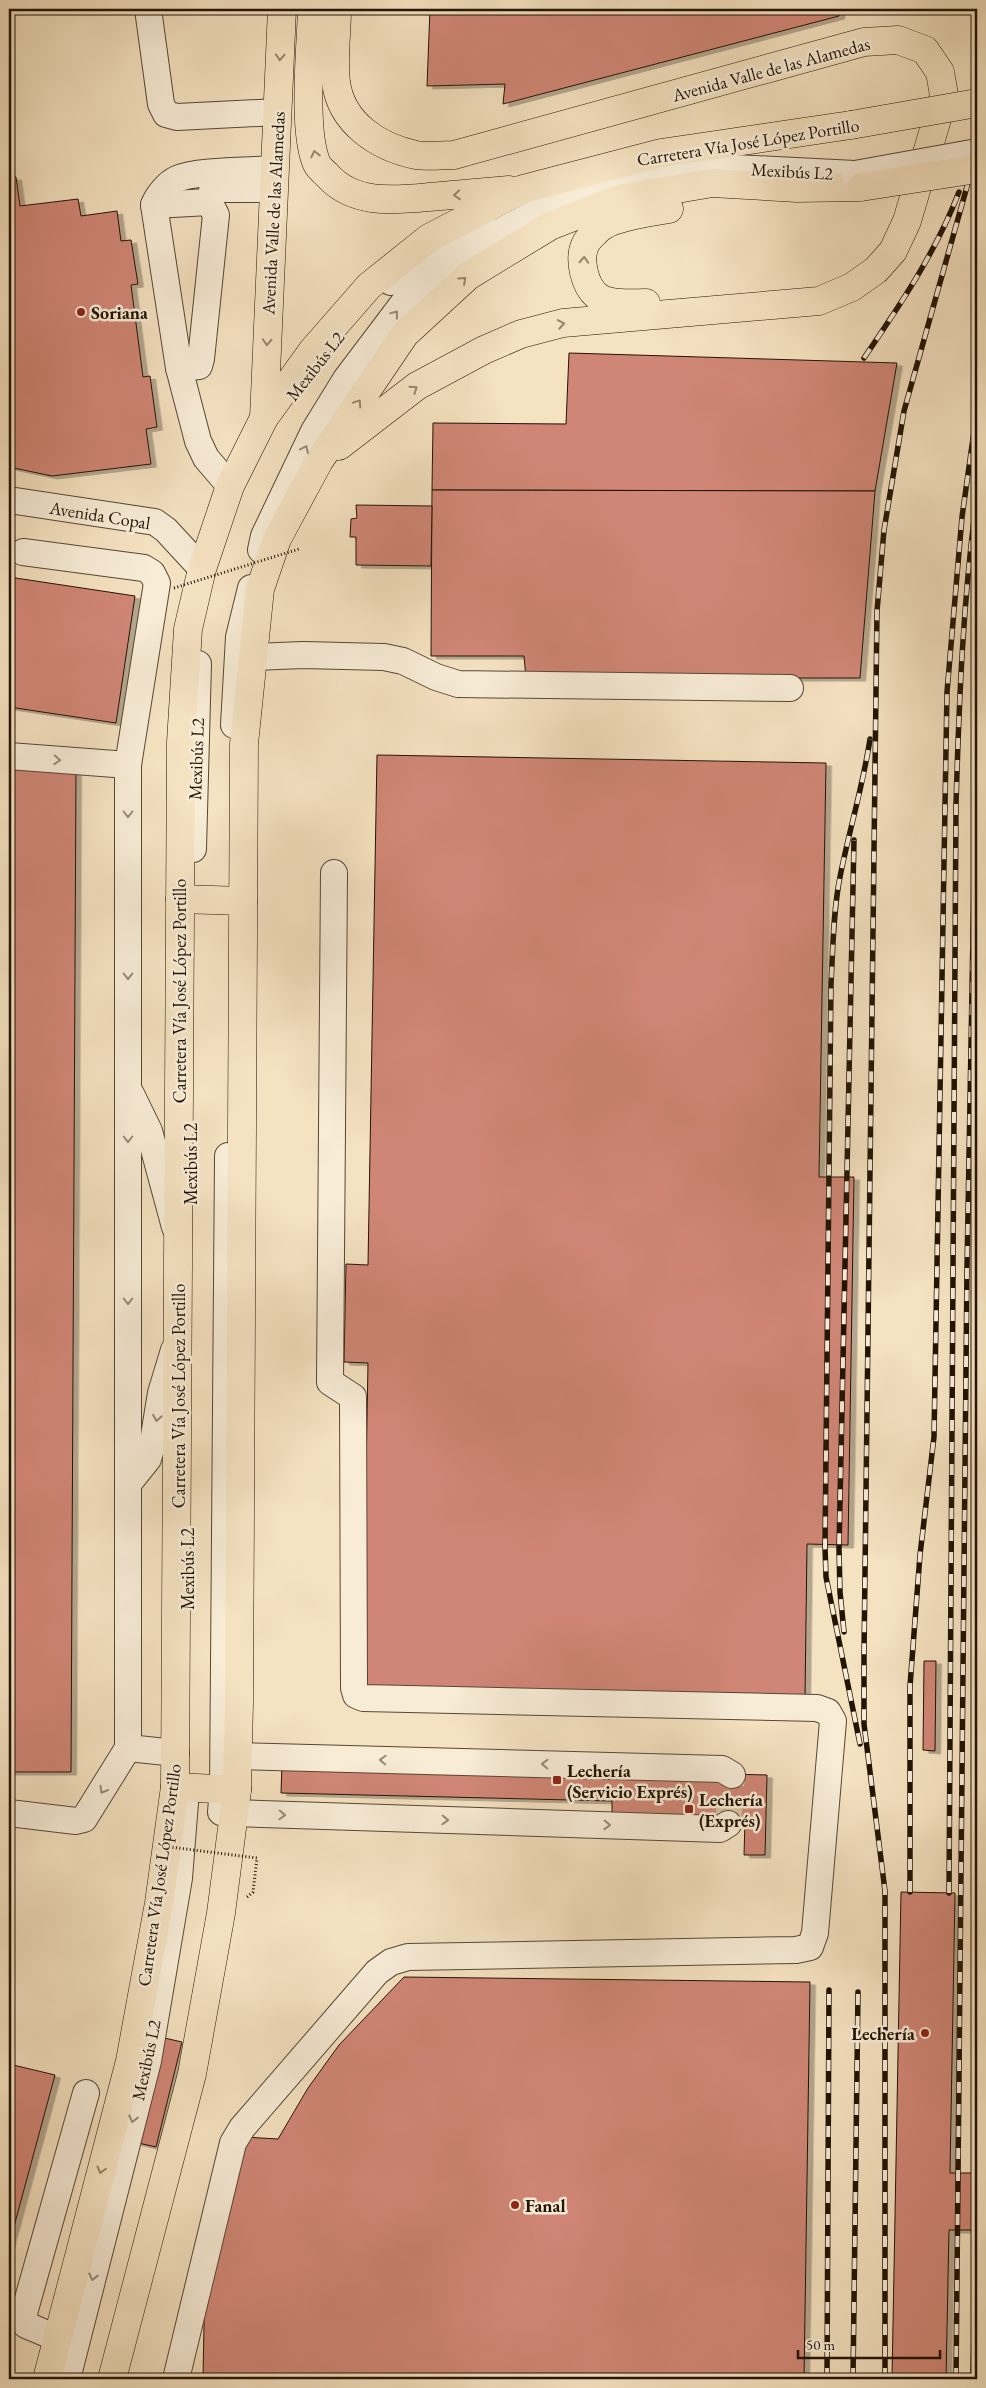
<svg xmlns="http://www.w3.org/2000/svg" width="986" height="2388" font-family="'EB Garamond',serif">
<defs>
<filter id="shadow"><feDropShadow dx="5.5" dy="3" stdDeviation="0" flood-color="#0004"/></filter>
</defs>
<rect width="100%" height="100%" fill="#f5e2c1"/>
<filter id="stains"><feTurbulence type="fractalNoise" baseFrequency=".004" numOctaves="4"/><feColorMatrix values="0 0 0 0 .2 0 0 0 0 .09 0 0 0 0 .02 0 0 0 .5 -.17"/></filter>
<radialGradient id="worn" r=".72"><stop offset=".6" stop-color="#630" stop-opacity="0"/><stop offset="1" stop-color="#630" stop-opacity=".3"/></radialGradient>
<g fill="#d08676" stroke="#221304" filter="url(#shadow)">
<path d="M430 9H840L839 16 503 104 505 84 427 86Z"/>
<path d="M9 177H16L20 206 78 199 81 216 117 211 121 241 131 240 138 284 131 285 143 377 150 376 157 427 146 429 151 464 52 476 9 467Z"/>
<path d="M569 353 897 363 875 491 432 490 433 423 566 424Z"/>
<path d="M432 490 875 491 860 678H526L524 656H431Z"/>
<path d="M356 505 432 506 431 566 356 565V537H350L351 519 357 518Z"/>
<path d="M9 577 135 596 116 723 9 707Z"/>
<path d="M377 755 826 763 819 1177H854L848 1545 807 1544 805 1698 362 1690 368 1363 344 1362 346 1264 368 1265Z"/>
<path d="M9 768H76L71 1772H9Z"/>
<path d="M924 1661H936L935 1751 923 1750Z"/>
<path d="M282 1763 767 1775 765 1855H744L745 1821 612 1817V1801L281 1793Z"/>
<path d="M901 1892 955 1893 950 2173H977V2230H949L946 2379H892Z"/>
<path d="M404 1977 810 1982 804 2379H203L205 2270 244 2137 278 2139 308 2088 339 2045Z"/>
<path d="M160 2037 182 2042 156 2147 134 2142Z"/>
<path d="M9 2064 55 2075 9 2245Z"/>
</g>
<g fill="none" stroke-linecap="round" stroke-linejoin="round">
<path stroke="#d5c3a5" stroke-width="26" stroke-dasharray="26 13" stroke-linecap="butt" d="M728 1824 732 1775"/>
<g stroke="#574733" stroke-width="28">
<g id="minor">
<path d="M148 9 161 104 166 114 177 117 277 112"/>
<path d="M154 205 209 202"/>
<path d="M391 282 481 222"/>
<path d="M179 368 199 366 201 359 216 215 209 202 212 191 218 189H274"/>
<path d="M230 486 206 458 198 441 179 368 154 205C157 196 168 183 177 179 197 170 250 171 275 169"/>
<path d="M9 500 155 522 166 530 202 569"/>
<path d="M261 550 264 536 314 431 346 379 405 301 480 242 544 208 611 184 715 167 855 174"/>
<path d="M253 657 303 655 384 657 403 661 436 677 458 684 790 688"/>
<path d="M234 725 239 637 251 588"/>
<path d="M9 756 128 765"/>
<path d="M193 849 198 664"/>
<path d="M131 1094 149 1131 175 1227"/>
<path d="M128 1484 148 1459 153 1442 161 1393 174 1350"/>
<path d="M128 1748 176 1753"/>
<path d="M239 1756 722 1769 732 1775"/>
<path d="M221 1812 223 1790 228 1156"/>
<path d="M9 1813 76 1821 84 1819 128 1748V765L157 583 152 573 144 568 23 552"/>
<path d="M234 1813 720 1829 728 1824"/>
<path d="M57 2338 26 2325 24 2313 86 2093"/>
<path d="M67 2379 148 2061 179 1878 185 1803"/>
<path d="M176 2379 233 2143 242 2128 377 1972 391 1962 408 1957 796 1950 810 1947 815 1933 833 1721 828 1712 817 1708 363 1698 356 1695 354 1688 353 1397 330 1382 334 873"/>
</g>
</g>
<g stroke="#221304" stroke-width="29">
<g id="major">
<path d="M312 9C311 46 302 131 317 164 319 168 324 172 327 175 356 208 403 199 441 196 464 194 487 192 509 190"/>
<path d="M337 9C337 32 333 59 336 82 341 123 378 147 416 155 428 157 442 155 454 155L864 42 898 40 925 50 940 72 944 95 907 221 893 251 876 270 852 287 819 301 563 323 521 334 484 350 417 386 339 446"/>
<path d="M646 303C631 303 609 306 597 296 584 285 578 258 586 243 589 238 598 229 603 226 616 217 652 212 669 209"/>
<path d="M264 418 282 9"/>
<path d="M180 899 243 901"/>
<path d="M175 1787 237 1790"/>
<path d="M47 2379 130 2061 159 1903 175 1787 181 742 188 629 202 569 230 486 264 418 313 350 369 286 429 238 523 189 661 153 851 125"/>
<path d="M112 2379 192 2074 221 1913 237 1790 239 1703 244 744 260 589 277 539 319 461 405 334 468 276 550 226 619 199 712 183 797 188 861 187"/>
</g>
</g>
<path stroke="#221304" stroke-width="3" stroke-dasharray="1 2.5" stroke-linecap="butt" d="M247 1897 253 1892 257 1858"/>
<use href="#minor" stroke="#f8ecd7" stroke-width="26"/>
<use href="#major" stroke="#f5e2c1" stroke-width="28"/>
<g stroke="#221304" stroke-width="5.5">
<g id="rail">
<path d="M864 358C900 305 936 252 959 192"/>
<path d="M844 1632 840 1592 839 1549 854 840"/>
<path d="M860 1744 826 1577 825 1547 831 984C833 949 833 912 840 877 849 831 863 786 870 739"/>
<path d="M910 1892V1686L920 1555 934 1437 947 692 962 517 977 410"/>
<path d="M949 1893 956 805C959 701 963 599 977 496"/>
<path d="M827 2379 829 1990"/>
<path d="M853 2379 858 1992"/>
<path d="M885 2379V1891L864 1724V1653L877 611 884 530 904 411 977 151"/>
<path d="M956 2379 967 1268 977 712"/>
<path d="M973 2379 977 2185"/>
</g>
</g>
<use href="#rail" stroke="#f8ecd7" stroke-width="4" stroke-dasharray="11" stroke-linecap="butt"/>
<g stroke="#574733" stroke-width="28" stroke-linecap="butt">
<path id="minor-bridge" d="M855 174 977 152"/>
</g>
<g stroke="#221304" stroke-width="29" stroke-linecap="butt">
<g id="major-bridge">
<path d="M851 125 977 103"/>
<path d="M861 187 977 169"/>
</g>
</g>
<g stroke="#221304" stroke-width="3" stroke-dasharray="1 2.5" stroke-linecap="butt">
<path d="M174 588 299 549"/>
<path d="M162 1846 257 1858"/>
</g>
<use href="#minor-bridge" stroke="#f8ecd7" stroke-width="26"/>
<use href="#major-bridge" stroke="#f5e2c1" stroke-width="28"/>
</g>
<defs><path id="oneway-chevron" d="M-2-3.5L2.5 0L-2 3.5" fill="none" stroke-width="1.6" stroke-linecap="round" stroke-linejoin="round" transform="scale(1.25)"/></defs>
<g stroke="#96856c">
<use href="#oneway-chevron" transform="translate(280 57) rotate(93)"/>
<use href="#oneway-chevron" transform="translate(315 154) rotate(-103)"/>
<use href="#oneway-chevron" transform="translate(457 195) rotate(175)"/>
<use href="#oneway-chevron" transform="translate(584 260) rotate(-87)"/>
<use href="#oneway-chevron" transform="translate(463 280) rotate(-42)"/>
<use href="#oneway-chevron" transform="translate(561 324) rotate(-10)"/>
<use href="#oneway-chevron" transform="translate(267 342) rotate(93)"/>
<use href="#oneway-chevron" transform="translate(414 389) rotate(-35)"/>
<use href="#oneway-chevron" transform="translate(358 403) rotate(-56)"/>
<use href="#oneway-chevron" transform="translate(101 2170) rotate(105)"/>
</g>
<g stroke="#988a78">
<use href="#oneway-chevron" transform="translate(395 314) rotate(-53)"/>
<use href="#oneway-chevron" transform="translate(305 449) rotate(-65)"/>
<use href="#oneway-chevron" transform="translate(57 760) rotate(4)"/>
<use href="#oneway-chevron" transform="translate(128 814) rotate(90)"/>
<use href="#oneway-chevron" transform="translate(128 976) rotate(90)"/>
<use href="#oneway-chevron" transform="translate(128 1139) rotate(90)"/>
<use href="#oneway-chevron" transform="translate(128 1301) rotate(90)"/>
<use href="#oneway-chevron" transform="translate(157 1418) rotate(99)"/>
<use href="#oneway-chevron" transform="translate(383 1760) rotate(-178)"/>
<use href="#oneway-chevron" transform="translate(545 1764) rotate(-178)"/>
<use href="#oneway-chevron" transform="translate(103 1790) rotate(120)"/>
<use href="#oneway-chevron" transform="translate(282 1815) rotate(2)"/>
<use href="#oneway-chevron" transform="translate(445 1820) rotate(2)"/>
<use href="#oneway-chevron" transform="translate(607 1825) rotate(2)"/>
<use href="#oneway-chevron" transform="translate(133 2119) rotate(104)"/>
<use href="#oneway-chevron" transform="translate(93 2277) rotate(104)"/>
</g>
<g fill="#8f2418" stroke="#f8ecd7" stroke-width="2">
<circle cx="81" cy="312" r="5"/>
<rect x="552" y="1775" width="10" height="10" rx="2.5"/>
<rect x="684" y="1804" width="10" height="10" rx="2.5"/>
<circle cx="925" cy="2033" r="5"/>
<circle cx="515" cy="2205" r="5"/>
</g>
<g text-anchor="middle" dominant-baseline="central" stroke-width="5" stroke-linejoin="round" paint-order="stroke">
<g font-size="18" fill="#221304" stroke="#f8ecd7">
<text transform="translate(771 69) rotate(-15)">Avenida Valle de las Alamedas</text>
<text transform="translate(748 142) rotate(-9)">Carretera Vía José López Portillo</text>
<text transform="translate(792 171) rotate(3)">Mexibús L2</text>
<text transform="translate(273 213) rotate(-87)">Avenida Valle de las Alamedas</text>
<text transform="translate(315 366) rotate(-52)">Mexibús L2</text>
<text transform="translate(100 515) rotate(9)">Avenida Copal</text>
<text transform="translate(196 759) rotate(-88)">Mexibús L2</text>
<text transform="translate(179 991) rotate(-90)">Carretera Vía José López Portillo</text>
<text transform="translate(190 1164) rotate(-90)">Mexibús L2</text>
<text transform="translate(178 1396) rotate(-90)">Carretera Vía José López Portillo</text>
<text transform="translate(187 1569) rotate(-90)">Mexibús L2</text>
<text transform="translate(159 1875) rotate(-82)">Carretera Vía José López Portillo</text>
<text transform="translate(146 2060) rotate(-78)">Mexibús L2</text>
</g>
<g font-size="18" font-weight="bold" fill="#221304" stroke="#f8ecd7" text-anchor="start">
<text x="91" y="312">Soriana</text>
<text x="567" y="1770">Lechería<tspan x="567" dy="21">(Servicio Exprés)</tspan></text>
<text x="699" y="1799">Lechería<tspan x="699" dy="21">(Exprés)</tspan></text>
<text x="915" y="2033" text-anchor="end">Lechería</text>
<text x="525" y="2205">Fanal</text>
</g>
</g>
<rect width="986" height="2388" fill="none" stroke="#f5e2c1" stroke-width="30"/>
<rect x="10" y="10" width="966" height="2368" fill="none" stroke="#221304" stroke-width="2.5"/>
<rect x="15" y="15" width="956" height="2358" fill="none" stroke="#221304"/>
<path d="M798 2350v8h142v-8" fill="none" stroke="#221304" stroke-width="2.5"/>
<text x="806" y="2350" font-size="15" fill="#221304" stroke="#f8ecd7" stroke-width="4" paint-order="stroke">50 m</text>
<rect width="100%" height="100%" filter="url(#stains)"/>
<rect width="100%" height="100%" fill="url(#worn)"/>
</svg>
